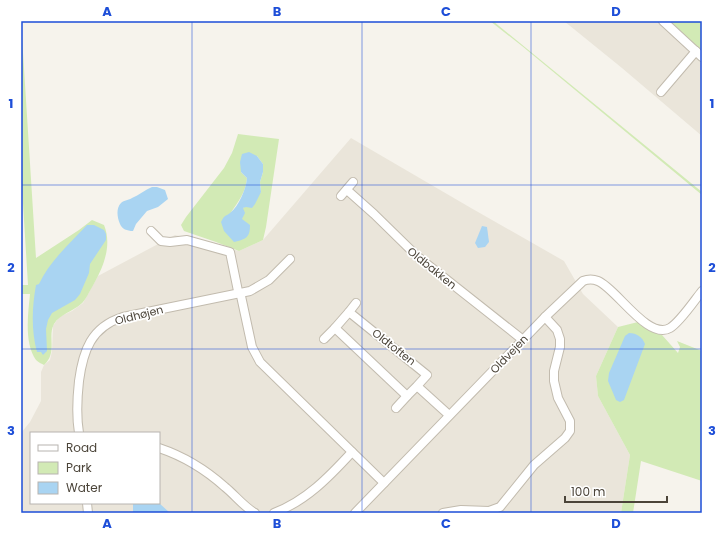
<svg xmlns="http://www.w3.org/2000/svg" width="723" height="534" font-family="Poppins,sans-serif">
<rect width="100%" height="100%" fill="#f6f3ec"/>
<g fill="#eae5da" fill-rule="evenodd">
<path d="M564 21H659L702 60V136L622 68Z"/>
<path d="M351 138 471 208 564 261 583 294 618 327 596 376 598 396 630 455 621 513H21V433L30 422 41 401V372L44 365 50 360 52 351 53 326 59 317 72 311 83 303 98 276 175 235 239 251 263 240ZM31 433H159V503H31Z"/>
</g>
<g fill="#d2eab5" fill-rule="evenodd">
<path d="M21 21 36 258 79 230 92 220 104 225C113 247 102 270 91 289 88 294 85 301 81 304 72 312 60 314 54 324 47 337 58 352 44 365 42 364 38 362 36 360 24 343 28 314 30 294H21V285H28L21 171Z"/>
<path d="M490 21H493L702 192V195L522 46Z"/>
<path d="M667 21H702V52Z"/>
<path d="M238 134 279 139 266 227 263 240 239 251 216 242 184 231 181 225 186 217 224 168 232 153ZM257 156 263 164V172L260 182 261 192 246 206 243 208 242 219 230 214C238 202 246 192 247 178L241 172Z"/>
<path d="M638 322 650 331 662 335 678 353 680 347 677 341 702 351V481L641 461 633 513H621L630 455 598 396 596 376 618 327Z"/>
</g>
<g fill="#a9d4f2">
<path d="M249 152 257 156 263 164V172L260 182 261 192 255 204 252 208 246 207 243 208 245 213 242 219 250 225C250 238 246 239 234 242L224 231 221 222C225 214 225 217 230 213 239 206 246 189 247 178L241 172 240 162 242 154Z"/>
<path d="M152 187H157L165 190 168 199 158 207 147 211 136 224 133 231C127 231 122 229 120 224 117 217 116 208 121 203 124 200 129 200 132 198 139 195 145 190 152 187Z"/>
<path d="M87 225H94L104 230 106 234V240L90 264 89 273 80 294 75 300 52 313 48 320 46 329 47 351 43 355 41 352H37C31 330 32 307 36 285L39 284C49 262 70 243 87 225Z"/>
<path d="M482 226 487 227 489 242 485 247 478 248 475 243Z"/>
<path d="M629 333C637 333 642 337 645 344L624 400 620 402 616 400 608 381 609 373 625 336Z"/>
<path d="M133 503H159L170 513H133Z"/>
</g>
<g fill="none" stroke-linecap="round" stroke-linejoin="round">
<g stroke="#c2bbae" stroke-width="10">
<g id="minor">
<path d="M663 21 702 57"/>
<path d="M661 92 696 51"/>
<path d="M347 190 374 214 418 257 523 340"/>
<path d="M341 196 353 182"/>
<path d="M151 231 161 241 170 242 187 240 230 252 238 291 241 296 252 347 260 362 384 483"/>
<path d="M349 312 356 303"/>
<path d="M324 339 335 328"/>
<path d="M417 386 407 396 335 328 349 312 427 375 417 386 449 415"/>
<path d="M396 408 407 396"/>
<path d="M79 433C76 415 77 399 79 381 83 351 91 327 123 317L250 291 269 280 290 259"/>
<path d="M159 448C183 456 206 470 225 487 235 495 244 507 255 513"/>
<path d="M87 503 88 513"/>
<path d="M274 513C306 501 329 477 352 452"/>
<path d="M355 513 545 317 583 281C588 279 593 279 598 281 616 288 648 341 670 328 680 322 694 301 702 291"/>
<path d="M443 513 461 510 489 511 500 507 534 465 565 438 570 431V421L558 398 554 381V371L560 347V339L557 330 545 317"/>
</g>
</g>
<use href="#minor" stroke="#fff" stroke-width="8"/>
</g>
<path fill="none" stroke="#1d4ed8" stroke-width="1" stroke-opacity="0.55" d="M192 21V513M362 21V513M531 21V513M21 185H702M21 349H702"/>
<g text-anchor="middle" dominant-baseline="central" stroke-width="3.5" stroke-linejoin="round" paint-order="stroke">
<g font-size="11" fill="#4b4439" stroke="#fff">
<text transform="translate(432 268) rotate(39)">Oldbakken</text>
<text transform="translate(139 315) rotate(-14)">Oldhøjen</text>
<text transform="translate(394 347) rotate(38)">Oldtoften</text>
<text transform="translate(509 354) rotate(-46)">Oldvejen</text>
</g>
</g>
<rect width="723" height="534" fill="none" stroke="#ffffff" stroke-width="44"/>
<rect x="30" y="432" width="130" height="72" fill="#ffffff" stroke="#b7b4b0"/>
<rect x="38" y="445" width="20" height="6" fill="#ffffff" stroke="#b7b4b0"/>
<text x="66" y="452" font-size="12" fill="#4b4439">Road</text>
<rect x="38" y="462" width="20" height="12" fill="#d2eab5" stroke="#b7b4b0"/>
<text x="66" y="472" font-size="12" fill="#4b4439">Park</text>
<rect x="38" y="482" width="20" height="12" fill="#a9d4f2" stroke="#b7b4b0"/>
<text x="66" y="492" font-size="12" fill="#4b4439">Water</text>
<path d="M565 496v6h102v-6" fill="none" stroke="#4b4439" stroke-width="2"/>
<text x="571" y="496" font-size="12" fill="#4b4439" stroke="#ffffff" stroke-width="3" paint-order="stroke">100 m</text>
<rect x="22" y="22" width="679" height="490" fill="none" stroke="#1d4ed8" stroke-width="1.5"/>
<g font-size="13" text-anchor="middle" font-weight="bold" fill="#1d4ed8">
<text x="107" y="16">A</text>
<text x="277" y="16">B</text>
<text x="446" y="16">C</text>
<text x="616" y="16">D</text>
<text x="11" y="108">1</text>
<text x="712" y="108">1</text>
<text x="11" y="272">2</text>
<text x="712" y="272">2</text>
<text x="11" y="435">3</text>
<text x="712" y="435">3</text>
<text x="107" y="528">A</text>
<text x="277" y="528">B</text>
<text x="446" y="528">C</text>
<text x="616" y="528">D</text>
</g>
</svg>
